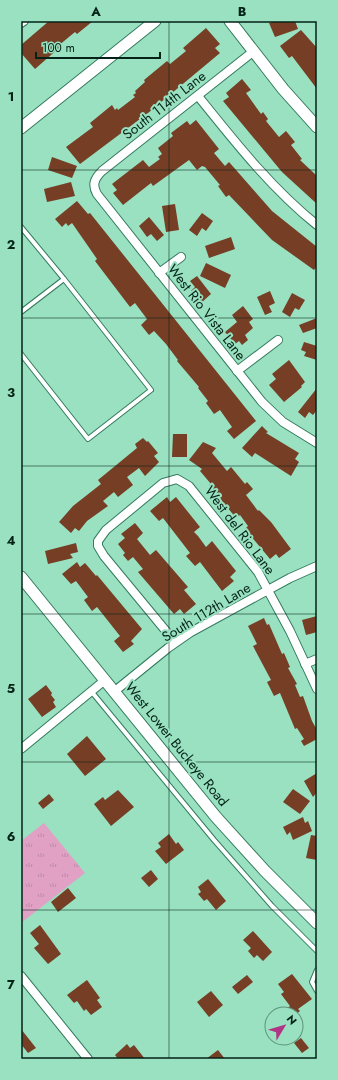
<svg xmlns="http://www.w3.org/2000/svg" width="338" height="1080" font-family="Jost,sans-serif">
<defs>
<pattern id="grass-tufts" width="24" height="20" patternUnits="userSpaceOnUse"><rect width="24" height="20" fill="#e0a1c4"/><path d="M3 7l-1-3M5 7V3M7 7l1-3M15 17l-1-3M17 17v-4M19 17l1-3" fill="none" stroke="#bf8aa8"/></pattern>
</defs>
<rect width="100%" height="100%" fill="#99e1c0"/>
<path fill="url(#grass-tufts)" d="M44 823 85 873 21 923V841Z"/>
<g fill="#753e25">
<path d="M49 21H93L77 34 75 32 58 46 59 48 35 69 21 53V45Z"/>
<path d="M276 21H295L298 29 275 37 269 23Z"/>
<path d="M206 28 220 44 215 48 220 53 148 113 80 164 66 147 93 127 90 123 112 105 115 110 117 108 118 110 135 97 133 95 136 93 135 91 145 82 144 80 167 61 170 64 186 51 183 48Z"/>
<path d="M301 30 317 48V89L292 56 289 58 280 46Z"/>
<path d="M242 79 251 90 246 93 261 114 263 112 268 119 266 121 279 137 286 131 295 142 291 145 302 159 300 160 317 176V204L282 172 223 101 229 97 226 93Z"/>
<path d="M196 120 219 149 214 153 225 166 229 162 272 211 317 247V266L314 270 272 240 229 195 226 197 218 186 220 185 205 167 202 166 197 170 189 160 153 186 151 183 123 205 113 193 117 190 112 184 143 160 149 167 160 159 158 157 162 154 158 148 173 136 171 133 187 121 190 125Z"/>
<path d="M52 157 77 166 72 178 48 170Z"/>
<path d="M71 182 75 196 47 202 44 189Z"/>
<path d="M77 201 88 214 90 213 256 421 234 439 227 431 232 427 220 410 214 414 206 403 208 401 198 388 199 387 177 361 178 360 166 344 154 331 149 335 141 325 147 319 135 303 130 307 95 261 97 259 72 223 68 226 66 223 62 227 55 219Z"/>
<path d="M175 204 179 230 166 232 162 206Z"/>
<path d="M202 213 213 221 206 231 202 228 197 236 189 230Z"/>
<path d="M149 217 164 235 157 241 151 234 147 237 139 226Z"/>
<path d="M231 237 235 249 209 258 205 246Z"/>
<path d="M206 263 231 275 225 288 200 276Z"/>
<path d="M197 276 211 294 201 303 191 291 195 287 190 281Z"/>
<path d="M270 291 275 303 269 306 272 312 265 315 257 297Z"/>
<path d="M292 293 305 300 299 310 295 308 290 317 282 312Z"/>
<path d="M243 306 253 319 249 322 253 328 245 335 248 340 242 345 239 341 235 344 225 332 237 322 232 315Z"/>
<path d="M317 318V328L303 333 299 325Z"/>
<path d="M304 342 317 346V360L304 356 306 352 301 350Z"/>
<path d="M289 360 305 382 301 386 302 387 284 402 269 385 276 379 272 374Z"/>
<path d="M317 388V410L313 415 309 412 305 418 298 412Z"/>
<path d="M262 426 268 432 266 433 299 453 295 459 299 462 291 476 255 453 252 457 242 448Z"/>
<path d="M173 434H187V457H172Z"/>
<path d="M143 438 147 442 148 441 158 453 154 456 159 462 145 476 139 468 127 477 133 485 118 497 114 492 103 501 108 506 87 521 79 531 75 528 71 533 59 522 73 506 101 484 98 480 137 448 135 444Z"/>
<path d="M203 442 216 448 212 453 227 471 231 467 245 484 247 482 253 489 246 495 258 511 259 510 271 522 291 549 279 558 276 554 270 559 245 529 248 526 240 515 236 518 209 485 211 484 200 471 202 469 189 460Z"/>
<path d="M167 497 170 502 176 497 200 527 194 532 198 536 206 547 212 541 236 571 230 577 234 581 222 591 200 562 195 566 186 556 190 553 163 518 159 521 150 511Z"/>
<path d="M135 523 143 533 137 539 150 555 156 550 188 587 184 590 196 604 184 614 180 609 174 614 138 572 143 569 133 557 128 561 123 555 125 553 118 544 125 538 121 534Z"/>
<path d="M76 543 78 552 70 554 73 558 48 564 45 551Z"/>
<path d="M77 562 80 567 85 563 96 576 97 575 142 629 131 641 134 644 123 652 114 641 120 636 97 607 92 611 84 600 88 597 76 581 71 584 62 574Z"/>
<path d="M317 616V632L306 635 302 620Z"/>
<path d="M264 618 267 625 269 624 282 654 284 653 290 667 288 668 297 684 295 685 300 697 303 696 312 721 317 730V739L304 746 301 741 304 739 297 728 295 729 280 693 274 696 267 682 271 680 253 646 257 644 248 626Z"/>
<path d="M46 685 52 693 51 695 55 700 53 702 56 707 42 717 28 699Z"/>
<path d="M87 736 106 759 85 776 67 754Z"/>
<path d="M317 773V792L313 797 304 781Z"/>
<path d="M293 789 310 801 300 814 283 802Z"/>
<path d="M118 790 134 807 111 826 94 804 103 797 105 800Z"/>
<path d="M49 794 54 800 43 809 38 803Z"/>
<path d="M303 817 305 823 308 821 312 831 293 840 290 832 287 835 283 827Z"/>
<path d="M169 834 176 844 178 842 184 850 166 864 155 851 161 847 158 843Z"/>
<path d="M311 835 317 836V860L306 858Z"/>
<path d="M151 870 158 879 149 887 141 878Z"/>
<path d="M208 879 226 901 216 910 207 899 204 901 198 894 201 892 198 887Z"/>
<path d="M68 888 76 898 58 912 51 902Z"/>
<path d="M40 925 61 954 48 964 34 948 39 944 30 933Z"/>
<path d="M253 931 272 952 263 961 257 955 254 958 248 951 251 948 243 940Z"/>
<path d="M292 974 312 999 298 1009 300 1011 296 1014H279L290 1006 281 994 284 992 278 984Z"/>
<path d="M247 975 253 982 238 994 232 987Z"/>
<path d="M87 980 100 998 97 1000 102 1007 91 1015 86 1009 84 1011 77 1001 74 1003 67 995Z"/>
<path d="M211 991 223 1005 209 1017 197 1002Z"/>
<path d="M21 1029 36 1048 28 1053 21 1044Z"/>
<path d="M301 1038 309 1048 302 1053 294 1043Z"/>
<path d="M127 1044 130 1048 134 1045 145 1059H118L115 1055Z"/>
<path d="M218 1050 225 1059H206Z"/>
</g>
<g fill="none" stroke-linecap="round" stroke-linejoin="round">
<g stroke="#347b5f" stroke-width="6">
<g id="lane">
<path d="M21 227 64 279 151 390 88 439 21 354"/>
<path d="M21 312 64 279"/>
<path d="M91 691 214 840 272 906 317 951"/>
<path d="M317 970 312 982 317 991"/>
</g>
</g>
<g stroke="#347b5f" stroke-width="10">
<g id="street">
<path d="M21 23 24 21"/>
<path d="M254 51 102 171C94 179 92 185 97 194L262 402 283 422 317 443"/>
<path d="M198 96C235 142 271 188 317 225"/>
<path d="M159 273 181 257"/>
<path d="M237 371 278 340"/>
<path d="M175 642 104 556 98 546V541L106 530 163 483 177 479 189 486 258 572 290 631 317 689"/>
<path d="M305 664 317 659"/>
<path d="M115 691 168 648 191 632 290 578 317 566"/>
<path d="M21 749 105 680"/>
<path d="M21 976 88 1059"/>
</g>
</g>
<g stroke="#347b5f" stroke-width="13">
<g id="secondary">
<path d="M230 21 283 89 317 127"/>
<path d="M21 128 155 21"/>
<path d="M21 577 216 817 265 871 317 923"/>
</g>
</g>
<use href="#lane" stroke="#fff" stroke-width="4"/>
<use href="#street" stroke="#fff" stroke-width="8"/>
<use href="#secondary" stroke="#fff" stroke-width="11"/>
</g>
<path fill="none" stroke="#042217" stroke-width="1" stroke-opacity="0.55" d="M169 21V1059M21 170H317M21 318H317M21 466H317M21 614H317M21 762H317M21 910H317"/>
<g text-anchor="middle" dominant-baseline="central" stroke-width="4" stroke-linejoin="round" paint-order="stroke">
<g font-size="14" fill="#042217" stroke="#99e1c0">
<text transform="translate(164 105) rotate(-38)">South 114th Lane</text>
<text transform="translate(207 312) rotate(52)">West Rio Vista Lane</text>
<text transform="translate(240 530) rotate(53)">West del Rio Lane</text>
<text transform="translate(206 612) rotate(-31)">South 112th Lane</text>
<text transform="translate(177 744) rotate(51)">West Lower Buckeye Road</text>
</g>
</g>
<rect width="338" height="1080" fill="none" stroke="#99e1c0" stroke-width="44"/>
<g transform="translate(284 1026) rotate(52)"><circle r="19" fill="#99e1c0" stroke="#5d957c"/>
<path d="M0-3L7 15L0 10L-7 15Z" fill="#b13586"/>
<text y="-6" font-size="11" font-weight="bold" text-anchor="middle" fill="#042217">N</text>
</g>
<path d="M36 52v6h124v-6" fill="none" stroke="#042217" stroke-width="2"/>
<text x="42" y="52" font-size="12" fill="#042217" stroke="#99e1c0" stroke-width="3" paint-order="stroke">100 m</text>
<rect x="22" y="22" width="294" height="1036" fill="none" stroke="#042217" stroke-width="1.5"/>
<g font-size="13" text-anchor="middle" font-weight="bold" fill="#042217">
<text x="96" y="16">A</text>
<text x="242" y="16">B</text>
<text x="11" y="101">1</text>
<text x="11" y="249">2</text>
<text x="11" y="397">3</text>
<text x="11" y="545">4</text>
<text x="11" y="693">5</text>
<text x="11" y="841">6</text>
<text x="11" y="989">7</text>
</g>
</svg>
